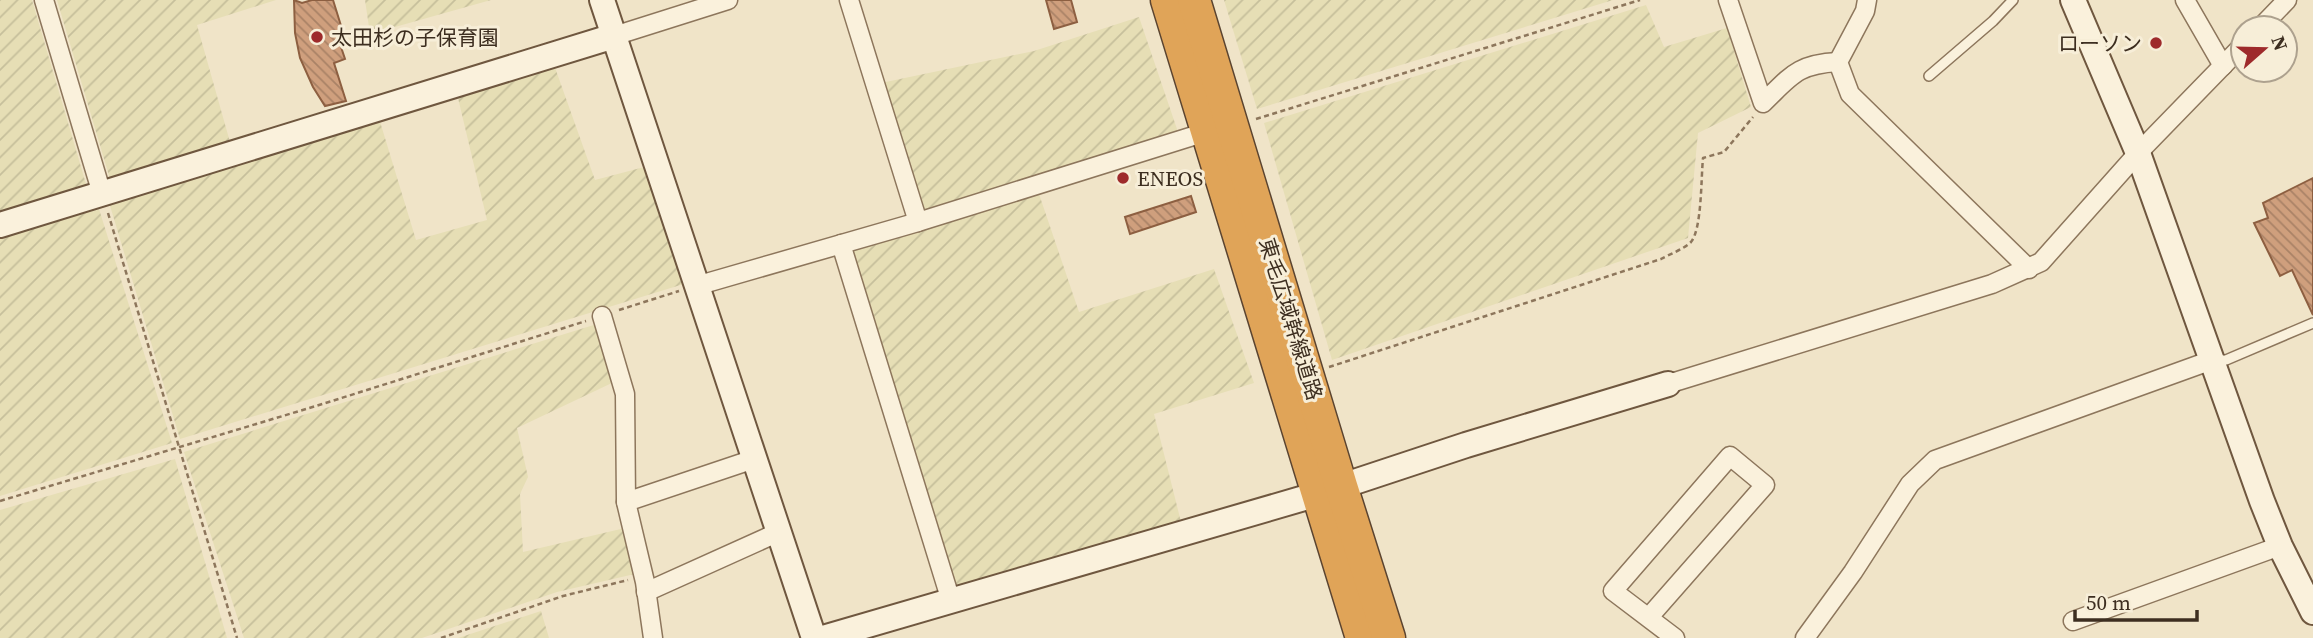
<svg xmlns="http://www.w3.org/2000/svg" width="2313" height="638" font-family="'Source Serif 4','Noto Sans JP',serif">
<defs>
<pattern id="farmland-furrows" width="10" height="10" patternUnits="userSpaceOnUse" patternTransform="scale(1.75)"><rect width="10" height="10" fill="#e6deb5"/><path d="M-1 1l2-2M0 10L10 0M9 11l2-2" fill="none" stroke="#c6bf9b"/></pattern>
<pattern id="building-back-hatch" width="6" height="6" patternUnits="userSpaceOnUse" patternTransform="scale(1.75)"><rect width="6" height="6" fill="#cf9f7d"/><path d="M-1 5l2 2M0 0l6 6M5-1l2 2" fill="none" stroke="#a98266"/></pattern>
</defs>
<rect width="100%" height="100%" fill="#f0e4c8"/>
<g fill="url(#farmland-furrows)">
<path d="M0 0H32L86 184 0 211Z"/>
<path d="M57 0H276L197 25 230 142 110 179Z"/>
<path d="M365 0H491L370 34Z"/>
<path d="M1224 0H1613L1257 109Z"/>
<path d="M1646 5 1664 47 1727 28 1751 107 1698 133 1688 238 1332 360 1264 123Z"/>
<path d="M1139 17 1179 135 921 220 881 83 1034 51Z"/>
<path d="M553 62 595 180 648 166 687 283 180 439 108 199 378 115 416 240 487 220 458 98Z"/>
<path d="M1038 191 1079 312 1214 269 1254 383 1154 414 1181 522 954 589 851 247Z"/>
<path d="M99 209 172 443 0 496V238Z"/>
<path d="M597 324 614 382 517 428 528 477 520 494 523 552 625 528 639 573 557 592 422 638H244L184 452Z"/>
<path d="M175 459 227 638H0V510Z"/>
<path d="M541 611 549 638H458Z"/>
</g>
<g fill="url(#building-back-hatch)" stroke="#8d5f41" stroke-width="2">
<path d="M294 0 302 3 312 0H333L347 45 341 47 345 59 334 63 346 101 325 106 313 87 300 58 295 33Z"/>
<path d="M1046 0H1071L1077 22 1054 29Z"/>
<path d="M2313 178V315L2292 270 2280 276 2254 223 2268 218 2263 203Z"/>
<path d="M1191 196 1196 212 1130 234 1125 217Z"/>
</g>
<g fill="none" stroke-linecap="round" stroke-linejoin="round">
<g stroke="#8d765c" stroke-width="12">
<g id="lane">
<path d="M1929 76 1993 21 2013 0"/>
<path d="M2214 360H2226L2313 323"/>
</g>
</g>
<g stroke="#8d765c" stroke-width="21">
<g id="street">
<path d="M44 0 102 194"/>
<path d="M849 0 918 222"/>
<path d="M1728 0 1763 103C1791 76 1797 64 1838 62"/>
<path d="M1867 0 1865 11 1838 62 1850 94 2029 269"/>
<path d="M2185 0 2223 66"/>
<path d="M2260 28 2287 0"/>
<path d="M614 36 728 0"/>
<path d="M841 244 951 601"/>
<path d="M696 286 918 222 1206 132"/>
<path d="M602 316 625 394 626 502"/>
<path d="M1668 384 1992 284 2041 262 2138 153 2243 45"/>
<path d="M646 592 779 532"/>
<path d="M1649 617 1765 485 1730 456 1613 591 1675 638"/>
<path d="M2073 621 2280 546"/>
<path d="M653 638 645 582 626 502 754 459"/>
<path d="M1805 638 1853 572 1910 484 1935 460 2212 360"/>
</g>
</g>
<g stroke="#6f573f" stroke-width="28">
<g id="secondary">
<path d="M602 0 814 638"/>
<path d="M2073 0 2138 153 2262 501 2280 546 2313 612"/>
<path d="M0 225 614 36"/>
<path d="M823 638 1318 494 1466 445 1668 384"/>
</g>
</g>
<g stroke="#5b4430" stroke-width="35">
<g id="highway">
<path d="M1167 0 1362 638"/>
<path d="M1194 0 1341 486 1389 638"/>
</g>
</g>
<g stroke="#8d765c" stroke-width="2.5" stroke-dasharray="5 3.5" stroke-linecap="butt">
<path d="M1256 119 1640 0"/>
<path d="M108 213 237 638"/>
<path d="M619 310 679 291"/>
<path d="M1329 367 1661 259C1670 254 1684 249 1691 242 1702 229 1701 177 1703 158L1724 152 1753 117"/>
<path d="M0 501 316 406 586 321"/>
<path d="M441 638 563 596 628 580"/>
</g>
<use href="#lane" stroke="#faf1dc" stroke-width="9"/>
<use href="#street" stroke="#faf1dc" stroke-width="18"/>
<use href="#secondary" stroke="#faf1dc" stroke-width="24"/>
<use href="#highway" stroke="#e0a458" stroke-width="32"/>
</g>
<g fill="#9e2a2b" stroke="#f7eed8" stroke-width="2.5">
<circle cx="317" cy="37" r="7"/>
<circle cx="2156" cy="43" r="7"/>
<circle cx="1123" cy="178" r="7"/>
</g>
<g text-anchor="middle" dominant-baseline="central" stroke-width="6" stroke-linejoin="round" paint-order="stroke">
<g font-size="21" fill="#3d2e20" stroke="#f7eed8" text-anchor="start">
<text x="331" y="37">太田杉の子保育園</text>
<text x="2142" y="43" text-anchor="end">ローソン</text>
<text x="1137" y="178">ENEOS</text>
</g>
<g font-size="21" fill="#3d2e20" stroke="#f7eed8">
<text transform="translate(1291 319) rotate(73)">東毛広域幹線道路</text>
</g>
</g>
<g transform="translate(2264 49) rotate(70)"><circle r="33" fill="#f7eed8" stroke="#ada18e" stroke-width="2"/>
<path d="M0-5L12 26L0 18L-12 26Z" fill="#9e2a2b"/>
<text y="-10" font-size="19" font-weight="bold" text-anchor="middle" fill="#3d2e20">N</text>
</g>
<path d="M2075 610v10h122v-10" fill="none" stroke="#3d2e20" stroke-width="3.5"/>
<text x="2086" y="610" font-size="21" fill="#3d2e20" stroke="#f7eed8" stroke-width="5" paint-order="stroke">50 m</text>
</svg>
